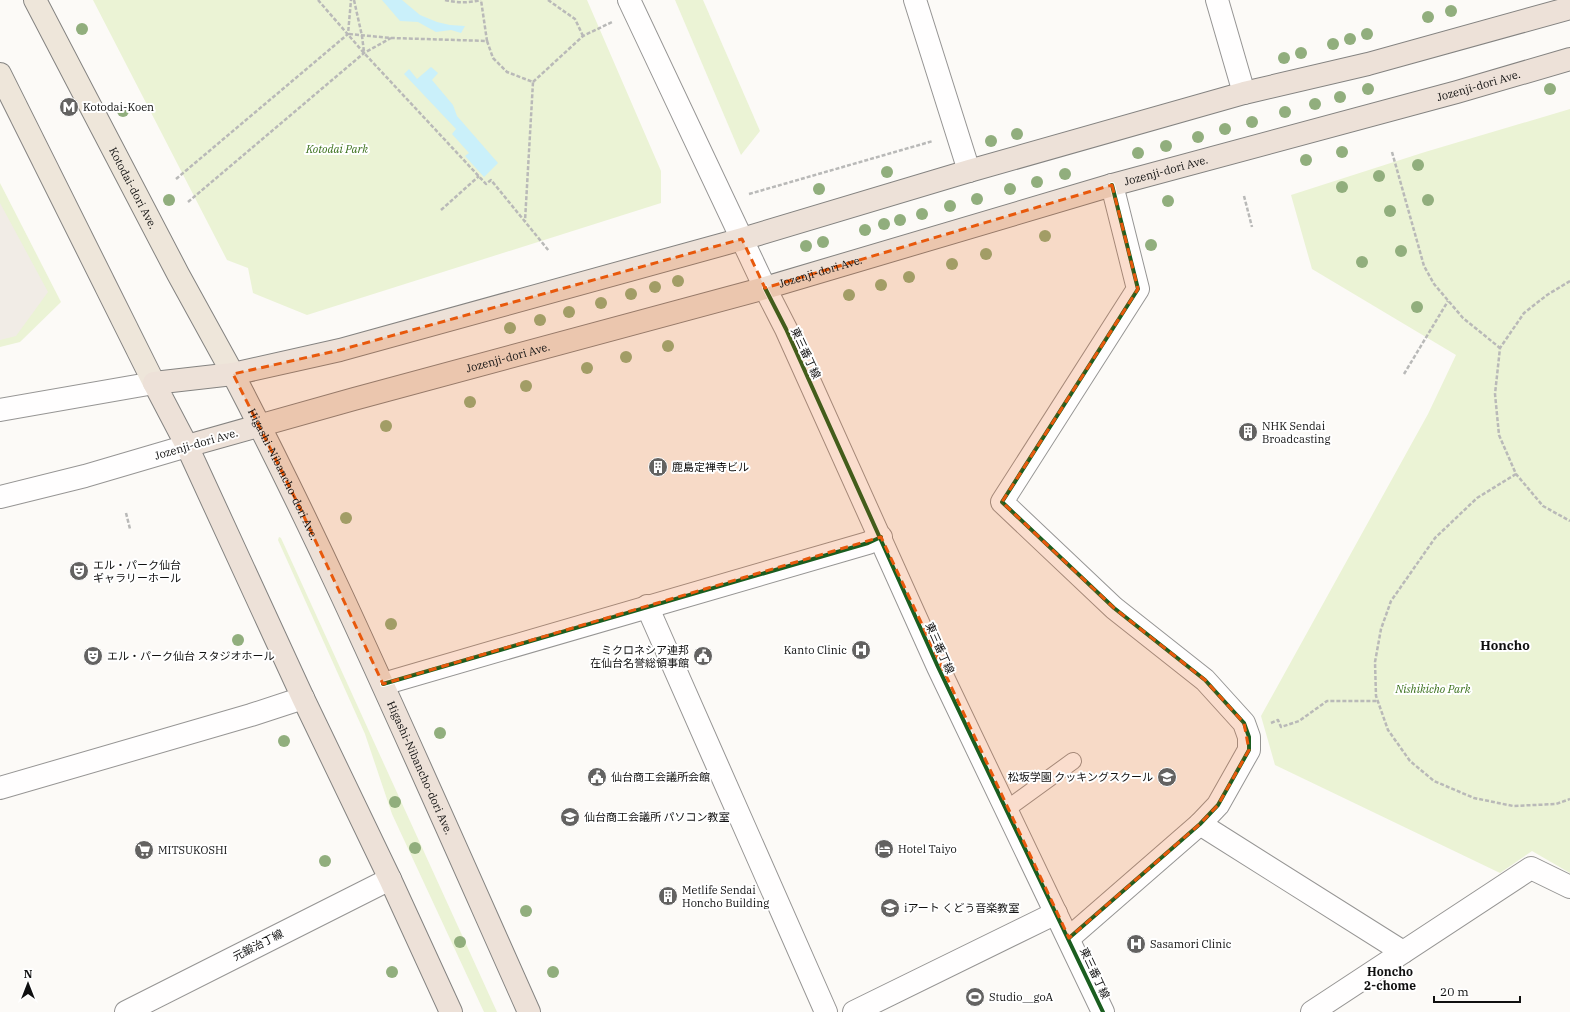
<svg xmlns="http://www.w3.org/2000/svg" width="1570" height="1012" font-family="'IBM Plex Serif','Noto Sans JP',serif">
<rect width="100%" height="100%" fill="#fcfaf7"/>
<g fill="#ebf3d5">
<path d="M93 0H587L661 171V203L307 315 253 293 248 268 227 260Z"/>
<path d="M675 0H703L760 131 741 155Z"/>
<path d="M1570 109V873L1532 851 1500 873 1275 765 1261 716 1428 414 1456 355 1312 269 1291 195 1425 152Z"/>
<path d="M0 183 61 302 20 342 0 347Z"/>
<path d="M279 537 281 538 497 1012H484L392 814 365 734 278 540Z"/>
</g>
<path fill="#f1ece6" d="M0 203 48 292 16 336 0 340Z"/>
<g fill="#caf0fa">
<path d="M382 0H402L420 15 437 22 450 25 465 26 461 33 451 30 436 32 418 22 400 21Z"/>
<path d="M431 67 438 73 432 80 453 105 457 116 498 163 484 177 465 156 469 153 452 134 456 129 404 74 409 69 417 79Z"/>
</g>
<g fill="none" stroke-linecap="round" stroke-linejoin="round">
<g stroke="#969594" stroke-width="18">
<path id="service" d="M1007 809 1073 761"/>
</g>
<g stroke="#969594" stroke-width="24">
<g id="minor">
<path d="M915 0 969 171"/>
<path d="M1217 0 1244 93"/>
<path d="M765 288 786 329 938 667 1103 1012"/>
<path d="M647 606 826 1012"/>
<path d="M383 684 868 543 881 537"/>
<path d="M0 788 251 715 303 698"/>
<path d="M1200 824 1403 952"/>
<path d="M1069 938 1200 824 1218 805 1249 750V737L1244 723 1205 680 1114 608 1002 502 1138 289 1112 185"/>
<path d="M126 1012 390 879"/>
<path d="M854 1012 1056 913"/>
<path d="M1312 1012 1531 868 1570 887"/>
</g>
</g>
<g stroke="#969594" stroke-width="24">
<g id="tertiary">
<path d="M629 0 765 288"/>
<path d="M0 410 154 383"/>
<path d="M0 497 85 476 187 446"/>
</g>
</g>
<g stroke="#848381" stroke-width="24">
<g id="primary">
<path id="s1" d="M35 0 178 274 233 374"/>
<path d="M0 74 154 383"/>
</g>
</g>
<g stroke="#848381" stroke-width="24">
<g id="trunk">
<path id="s2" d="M233 374C271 447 307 521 342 596 406 734 467 873 529 1012"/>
<path id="s3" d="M187 446 354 399 765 288 1112 185 1457 92 1570 59"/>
<path d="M451 1012 390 879 303 698 187 446 154 383 233 374 340 350 742 239 969 171 1244 93 1368 64 1570 8"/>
</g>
</g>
<g stroke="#b9b9b8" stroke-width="2.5" stroke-dasharray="4 2" stroke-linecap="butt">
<path d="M318 0 364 53 486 184 491 180 549 251"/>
<path d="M354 0 362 36 364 52"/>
<path d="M445 0C458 3 469 3 481 0"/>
<path d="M548 0 575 19 583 36"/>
<path d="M349 34 391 38 487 41 481 0"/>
<path d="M487 41 493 58 507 72 533 82 525 221"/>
<path d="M533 82 583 36 612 22"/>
<path d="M1392 152 1424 266 1434 284 1463 318 1500 348"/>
<path d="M176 179 348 34 351 0"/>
<path d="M749 194 933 141"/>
<path d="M1244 196 1252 227"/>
<path d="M188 202 364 53 391 38"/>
<path d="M441 210 479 176"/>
<path d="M1570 281 1547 295 1524 313 1500 348 1495 394 1499 435 1516 474 1543 506 1570 521"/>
<path d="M1404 374 1448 301"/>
<path d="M1516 474 1477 498 1435 538 1391 601 1381 629 1375 662 1376 696 1388 730 1410 761 1434 781 1474 798 1513 806 1556 804 1570 799"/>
<path d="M126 513 130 529"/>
<path d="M1271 723 1278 720 1281 727 1299 721 1327 701H1378"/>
</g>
<use href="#service" stroke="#fffefe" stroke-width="16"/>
<use href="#minor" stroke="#fffefe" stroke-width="22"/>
<use href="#tertiary" stroke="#fffefe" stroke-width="22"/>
<use href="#primary" stroke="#eee6da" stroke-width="22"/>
<use href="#trunk" stroke="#ede1d8" stroke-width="22"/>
<g stroke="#fff" stroke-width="6">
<g id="cycleway">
<path d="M765 288 786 329 938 667 1103 1012"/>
<path d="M383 684 868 543 881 537"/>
<path d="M1069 938 1200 824 1218 805 1249 750V737L1244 723 1205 680 1114 608 1002 502 1138 289 1112 185"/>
</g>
</g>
<use href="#cycleway" stroke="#1b5e20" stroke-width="4"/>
</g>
<g fill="#91ae7d">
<circle cx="1451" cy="11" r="6"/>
<circle cx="1428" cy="17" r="6"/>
<circle cx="82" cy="29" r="6"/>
<circle cx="1367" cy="34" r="6"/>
<circle cx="1350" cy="39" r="6"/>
<circle cx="1333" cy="44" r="6"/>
<circle cx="1301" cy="53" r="6"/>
<circle cx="1284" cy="58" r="6"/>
<circle cx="1368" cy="89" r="6"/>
<circle cx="1550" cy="89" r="6"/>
<circle cx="1340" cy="97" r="6"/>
<circle cx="1315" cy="104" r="6"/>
<circle cx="123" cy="111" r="6"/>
<circle cx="1285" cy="112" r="6"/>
<circle cx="1252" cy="122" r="6"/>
<circle cx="1225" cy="129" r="6"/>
<circle cx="1017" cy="134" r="6"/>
<circle cx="1198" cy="137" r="6"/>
<circle cx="991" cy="141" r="6"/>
<circle cx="1166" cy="146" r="6"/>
<circle cx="1342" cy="152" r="6"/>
<circle cx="1138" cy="153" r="6"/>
<circle cx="1306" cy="160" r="6"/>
<circle cx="1418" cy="165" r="6"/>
<circle cx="887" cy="172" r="6"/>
<circle cx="1065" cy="174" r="6"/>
<circle cx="1379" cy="176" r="6"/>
<circle cx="1037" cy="182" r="6"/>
<circle cx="1342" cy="187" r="6"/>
<circle cx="819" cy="189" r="6"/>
<circle cx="1010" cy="189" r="6"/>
<circle cx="977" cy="199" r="6"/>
<circle cx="169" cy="200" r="6"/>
<circle cx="1428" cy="200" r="6"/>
<circle cx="1168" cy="201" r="6"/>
<circle cx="950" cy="206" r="6"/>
<circle cx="1390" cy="211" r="6"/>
<circle cx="922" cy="214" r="6"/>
<circle cx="900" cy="220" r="6"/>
<circle cx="884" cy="224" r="6"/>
<circle cx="865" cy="230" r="6"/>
<circle cx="1045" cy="236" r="6"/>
<circle cx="823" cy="242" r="6"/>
<circle cx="1151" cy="245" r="6"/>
<circle cx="806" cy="246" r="6"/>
<circle cx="1401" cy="251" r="6"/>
<circle cx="986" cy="254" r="6"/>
<circle cx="1362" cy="262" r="6"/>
<circle cx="952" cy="264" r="6"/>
<circle cx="909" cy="277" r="6"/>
<circle cx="678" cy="281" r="6"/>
<circle cx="881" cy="285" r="6"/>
<circle cx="655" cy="287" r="6"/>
<circle cx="631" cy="294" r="6"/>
<circle cx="849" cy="295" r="6"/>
<circle cx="601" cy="303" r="6"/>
<circle cx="1417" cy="307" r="6"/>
<circle cx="569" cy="312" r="6"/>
<circle cx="540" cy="320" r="6"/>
<circle cx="510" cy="328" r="6"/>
<circle cx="668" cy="346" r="6"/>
<circle cx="626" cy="357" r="6"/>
<circle cx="587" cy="368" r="6"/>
<circle cx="526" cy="386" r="6"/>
<circle cx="470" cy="402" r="6"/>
<circle cx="386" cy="426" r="6"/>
<circle cx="346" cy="518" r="6"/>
<circle cx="391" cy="624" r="6"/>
<circle cx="238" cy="640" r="6"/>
<circle cx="440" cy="733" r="6"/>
<circle cx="284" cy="741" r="6"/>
<circle cx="395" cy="802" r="6"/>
<circle cx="415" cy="848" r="6"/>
<circle cx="325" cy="861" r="6"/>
<circle cx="526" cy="911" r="6"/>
<circle cx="460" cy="942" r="6"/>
<circle cx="392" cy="972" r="6"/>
<circle cx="553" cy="972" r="6"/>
</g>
<path fill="#e8590c" fill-opacity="0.2" stroke="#e8590c" stroke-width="3" stroke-dasharray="8 5" stroke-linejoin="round" d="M1112 185 1138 289 1002 502 1114 608 1205 680 1244 723 1249 750 1218 805 1200 824 1069 938 881 537 383 684 300 508 233 374 340 350 742 239 765 288Z"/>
<defs>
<g id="metro-disc" transform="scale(1)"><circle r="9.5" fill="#636261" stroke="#fff"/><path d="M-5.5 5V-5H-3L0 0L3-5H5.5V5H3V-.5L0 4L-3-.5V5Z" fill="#fff"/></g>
<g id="building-disc" transform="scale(1)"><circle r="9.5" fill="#636261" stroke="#fff"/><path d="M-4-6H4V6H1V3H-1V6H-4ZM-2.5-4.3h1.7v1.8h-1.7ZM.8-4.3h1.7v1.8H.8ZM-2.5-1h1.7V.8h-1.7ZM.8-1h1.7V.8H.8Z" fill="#fff"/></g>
<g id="theatre-disc" transform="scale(1)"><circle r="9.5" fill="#636261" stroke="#fff"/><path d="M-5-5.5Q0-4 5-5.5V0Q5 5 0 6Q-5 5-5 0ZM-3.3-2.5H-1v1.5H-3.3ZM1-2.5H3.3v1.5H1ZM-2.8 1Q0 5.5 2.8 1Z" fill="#fff"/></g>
<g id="hospital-disc" transform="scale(1)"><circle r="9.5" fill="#636261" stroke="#fff"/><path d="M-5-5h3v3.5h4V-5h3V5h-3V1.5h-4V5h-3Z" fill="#fff"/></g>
<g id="civic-disc" transform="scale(1)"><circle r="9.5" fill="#636261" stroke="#fff"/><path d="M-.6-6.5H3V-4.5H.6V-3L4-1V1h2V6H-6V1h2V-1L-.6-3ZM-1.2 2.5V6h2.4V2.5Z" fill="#fff"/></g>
<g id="university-disc" transform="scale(1)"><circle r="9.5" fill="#636261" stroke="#fff"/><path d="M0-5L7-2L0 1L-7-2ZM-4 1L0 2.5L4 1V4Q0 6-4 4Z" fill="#fff"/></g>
<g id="school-disc" transform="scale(1)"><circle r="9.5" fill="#636261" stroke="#fff"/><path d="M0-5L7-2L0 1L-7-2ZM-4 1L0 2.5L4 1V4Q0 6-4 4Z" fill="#fff"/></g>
<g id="hotel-disc" transform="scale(1)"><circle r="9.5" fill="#636261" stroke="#fff"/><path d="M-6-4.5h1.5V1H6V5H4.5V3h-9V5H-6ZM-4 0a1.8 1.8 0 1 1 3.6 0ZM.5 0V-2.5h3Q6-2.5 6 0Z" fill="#fff"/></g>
<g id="supermarket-disc" transform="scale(1)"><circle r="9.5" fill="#636261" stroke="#fff"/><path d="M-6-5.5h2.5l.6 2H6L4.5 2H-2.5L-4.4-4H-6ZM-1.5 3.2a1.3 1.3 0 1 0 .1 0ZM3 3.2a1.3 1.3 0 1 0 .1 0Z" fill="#fff"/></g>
<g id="stadium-disc" transform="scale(1)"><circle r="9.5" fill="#636261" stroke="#fff"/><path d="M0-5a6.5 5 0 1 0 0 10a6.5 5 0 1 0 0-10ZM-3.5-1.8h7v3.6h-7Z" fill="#fff"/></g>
</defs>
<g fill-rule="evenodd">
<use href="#metro-disc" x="69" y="107"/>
<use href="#building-disc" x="1248" y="432"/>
<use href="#building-disc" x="658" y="467"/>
<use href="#theatre-disc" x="79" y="571"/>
<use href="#hospital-disc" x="861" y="650"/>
<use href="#theatre-disc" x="93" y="656"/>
<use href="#civic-disc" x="703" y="656"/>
<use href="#civic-disc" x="597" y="777"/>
<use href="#university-disc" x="1167" y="777"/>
<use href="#school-disc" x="570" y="817"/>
<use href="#hotel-disc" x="884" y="849"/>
<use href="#supermarket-disc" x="144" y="850"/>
<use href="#building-disc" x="668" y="896"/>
<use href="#school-disc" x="890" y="908"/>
<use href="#hospital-disc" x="1136" y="944"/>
<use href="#stadium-disc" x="975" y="997"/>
</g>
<g text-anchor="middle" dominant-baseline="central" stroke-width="4" stroke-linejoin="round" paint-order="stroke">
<g font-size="11" fill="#101010" stroke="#fff">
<text stroke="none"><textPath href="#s3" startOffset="1341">Jozenji-dori Ave.</textPath></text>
<text stroke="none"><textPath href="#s3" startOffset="1017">Jozenji-dori Ave.</textPath></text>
<text stroke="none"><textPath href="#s1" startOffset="212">Kotodai-dori Ave.</textPath></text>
<text stroke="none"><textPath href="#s3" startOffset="657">Jozenji-dori Ave.</textPath></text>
<text transform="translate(806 353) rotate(65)">東三番丁線</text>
<text stroke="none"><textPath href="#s3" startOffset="333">Jozenji-dori Ave.</textPath></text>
<text transform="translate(196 444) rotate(-16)">Jozenji-dori Ave.</text>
<text stroke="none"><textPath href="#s2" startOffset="112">Higashi-Nibancho-dori Ave.</textPath></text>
<text transform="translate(940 648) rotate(66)">東三番丁線</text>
<text stroke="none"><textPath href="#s2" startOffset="436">Higashi-Nibancho-dori Ave.</textPath></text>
<text transform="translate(258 945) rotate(-27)">元鍛治丁線</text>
<text transform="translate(1095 973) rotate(65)">東三番丁線</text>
</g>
<g font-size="11" fill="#101010" stroke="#fff" text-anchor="start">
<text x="83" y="107">Kotodai-Koen</text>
<text x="1262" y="426">NHK Sendai<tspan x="1262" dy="13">Broadcasting</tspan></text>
<text x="672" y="467">鹿島定禅寺ビル</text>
<text x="93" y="565">エル・パーク仙台<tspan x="93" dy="13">ギャラリーホール</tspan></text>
<text x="689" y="650" text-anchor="end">ミクロネシア連邦<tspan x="689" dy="13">在仙台名誉総領事館</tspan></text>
<text x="847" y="650" text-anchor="end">Kanto Clinic</text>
<text x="107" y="656">エル・パーク仙台 スタジオホール</text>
<text x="611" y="777">仙台商工会議所会館</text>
<text x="1153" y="777" text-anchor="end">松坂学園 クッキングスクール</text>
<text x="584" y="817">仙台商工会議所 パソコン教室</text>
<text x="898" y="849">Hotel Taiyo</text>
<text x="158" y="850">MITSUKOSHI</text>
<text x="682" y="890">Metlife Sendai<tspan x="682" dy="13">Honcho Building</tspan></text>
<text x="904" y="908">iアート くどう音楽教室</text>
<text x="1150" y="944">Sasamori Clinic</text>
<text x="989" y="997">Studio＿goA</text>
</g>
<g font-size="11" font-style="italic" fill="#396f1a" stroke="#fff">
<text x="337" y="149">Kotodai Park</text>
<text x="1433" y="689">Nishikicho Park</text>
</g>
<g font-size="12" font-weight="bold" fill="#101010" stroke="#fff">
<text x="1390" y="971">Honcho<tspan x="1390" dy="14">2-chome</tspan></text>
</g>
<g font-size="13" font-weight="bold" fill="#101010" stroke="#fff">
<text x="1505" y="645">Honcho</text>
</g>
</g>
<g transform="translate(28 984)" stroke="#ffffff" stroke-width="3" paint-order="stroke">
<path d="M0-3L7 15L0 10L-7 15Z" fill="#101010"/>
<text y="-6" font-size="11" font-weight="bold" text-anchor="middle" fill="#101010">N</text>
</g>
<path d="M1434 996v6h86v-6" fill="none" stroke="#101010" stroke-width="2"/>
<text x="1440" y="996" font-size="12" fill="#101010" stroke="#ffffff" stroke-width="3" paint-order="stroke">20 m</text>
</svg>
